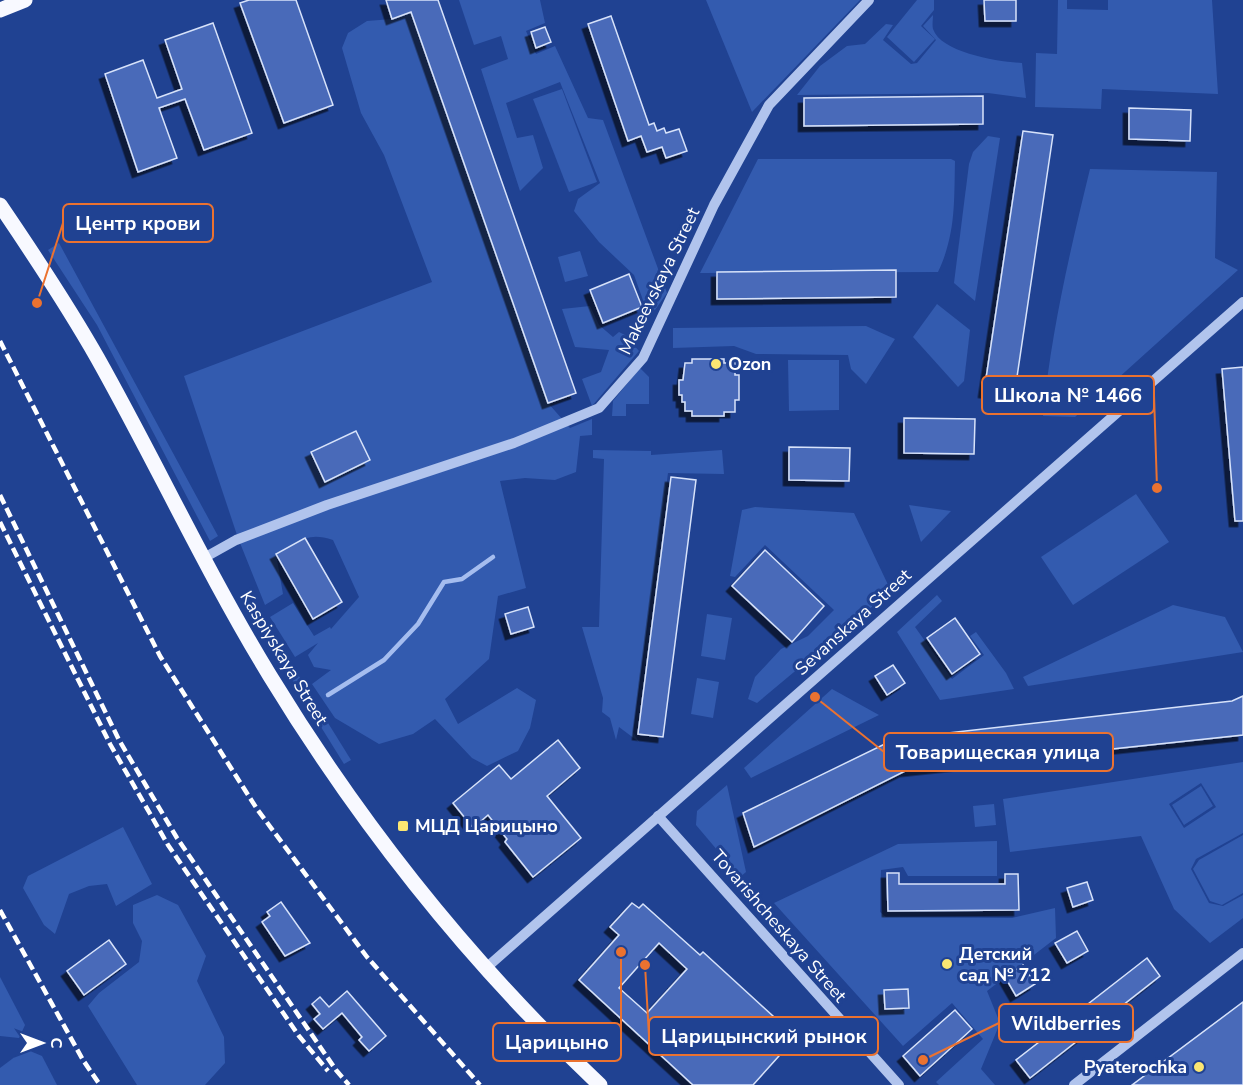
<svg xmlns="http://www.w3.org/2000/svg" width="1243" height="1085" font-family="'Nunito Sans',sans-serif">
<defs>
<filter id="shadow"><feDropShadow dx="-5.5" dy="5.5" stdDeviation="0" flood-color="#0009"/></filter>
</defs>
<rect width="100%" height="100%" fill="#204292"/>
<g fill="#335baf" fill-rule="evenodd">
<path d="M459 0H540L545 23 526 31 536 54 555 46 588 118 603 120 667 293 655 310 644 303 634 275 599 242 574 211 578 199 600 183 560 82 506 103 517 138 533 135 543 168 520 191 481 69 508 59 501 36 474 45Z"/>
<path d="M706 0H860L752 112Z"/>
<path d="M917 0H934V10L921 26 935 39 914 62 887 37Z"/>
<path d="M1058 0H1067V9L1108 10V0H1212L1218 94 1102 89 1101 109 1035 107 1036 53 1057 54Z"/>
<path d="M411 12 548 403 570 428 592 419V435L580 436 576 472 555 480 525 478 500 481 526 588 498 596 489 659 445 699 458 724 517 688 536 700 530 728 518 751 487 766 472 758 435 719 413 734 379 744 335 718 312 684 331 670 314 667 308 655 318 643 295 657 270 617 293 603 314 636 330 627 331 629 359 597 333 540C307 531 298 542 276 554L283 594 265 605 238 538 184 376 432 282 384 155 361 113 342 48 348 33 367 21 392 19Z"/>
<path d="M933 15C933 19 932 25 933 29 941 53 1000 62 1022 63L1026 98 988 93 797 95 820 66 847 46 865 44 886 24 893 25 883 40 911 64 917 63 936 40 923 26Z"/>
<path d="M562 89 597 182 569 192 533 99Z"/>
<path d="M988 136 1000 138 975 301 954 283 969 164 973 152Z"/>
<path d="M758 159H951L955 161C954 202 956 234 938 272L700 273Z"/>
<path d="M1090 169 1217 172 1215 258 1238 270 1075 417 1043 416C1051 332 1070 251 1090 169Z"/>
<path d="M59 243 218 536 210 541 97 325 48 250Z"/>
<path d="M580 251 588 276 565 282 558 257Z"/>
<path d="M937 304 970 330 964 381 958 387 913 337Z"/>
<path d="M590 306 599 325 613 337 619 332 625 335 639 351 592 406 582 379 601 372 609 350 575 347 562 309Z"/>
<path d="M866 326 895 339 866 384 851 369 848 355 756 354 734 346 673 348V328Z"/>
<path d="M788 360H839V410L789 411Z"/>
<path d="M640 368 649 377V404H626V416H612L613 401Z"/>
<path d="M593 450 651 451V455L722 450 724 474 668 473 633 732 639 742 619 727 616 740 610 718 602 712 603 698 582 627H599L604 459 593 458Z"/>
<path d="M1136 494 1169 542 1073 605 1041 557Z"/>
<path d="M909 505 951 511 921 542Z"/>
<path d="M755 507 854 513 891 591 757 703 748 699 755 677 781 649 808 636 834 610 765 545 735 577 730 576 742 510Z"/>
<path d="M937 595 942 601 915 627 952 679 984 655 970 636 976 632 1006 673 1014 689 940 700 897 632Z"/>
<path d="M1173 605 1225 617 1243 652 1028 686 1023 677Z"/>
<path d="M707 614 732 618 725 660 701 656Z"/>
<path d="M297 673 351 760 344 764 290 677Z"/>
<path d="M697 678 719 682 713 718 691 714Z"/>
<path d="M832 689 879 715 751 778 744 768Z"/>
<path d="M1243 762V833L1196 859 1191 869 1209 903 1223 906 1243 895V918L1210 943 1174 909 1141 836 1010 852 1003 799ZM1201 783 1216 807 1184 828 1169 804Z"/>
<path d="M727 785 746 872 740 877 696 825 697 811Z"/>
<path d="M1201 786 1213 806 1184 825 1172 805Z"/>
<path d="M994 804 996 825 975 827 973 806Z"/>
<path d="M123 827 152 884 116 906 107 884 89 886 69 894 55 934 44 925 23 888 28 876Z"/>
<path d="M1243 835V893L1222 905 1210 901 1193 869 1199 860Z"/>
<path d="M997 841V876H908L903 867 881 870 880 912 886 917 1012 918 1055 908 1056 938 987 991 1000 1023 981 1069 995 1085H939L936 1082 983 1039 952 1003 903 1046 774 903 898 844Z"/>
<path d="M157 895 178 905 206 956 197 981 224 1037 225 1063 205 1085H137L88 1006 99 993 139 962 142 941 133 923V905Z"/>
<path d="M0 977 25 1025 19 1038 0 1036Z"/>
<path d="M30 1051 42 1056 57 1085H0V1068L16 1056Z"/>
</g>
<g fill="none" stroke-linecap="round" stroke-linejoin="round">
<path stroke="#a5bdef" stroke-width="4.5" d="M328 695 384 660 418 624 444 582 462 579 493 557"/>
</g>
<g fill="#486bb9" stroke="#d7e2fa" stroke-width="1.5" fill-rule="evenodd" filter="url(#shadow)">
<path d="M249 0H296L333 105 284 123 240 3Z"/>
<path d="M386 0H438L576 393 548 403 411 12 392 19Z"/>
<path d="M984 0H1016V21H985Z"/>
<path d="M611 16 649 125 654 123 657 131 664 128 666 133 679 129 687 151 666 158 662 147 647 152 641 136 628 141 588 24Z"/>
<path d="M213 23 252 133 204 150 185 99 159 108 177 158 138 172 105 74 143 60 157 98 182 89 165 40Z"/>
<path d="M545 27 551 42 536 48 531 32Z"/>
<path d="M983 96V124L804 126V98Z"/>
<path d="M1129 108 1191 110 1190 141 1129 139Z"/>
<path d="M1023 131 1053 135 1014 397 984 392Z"/>
<path d="M896 270V297L717 299V272Z"/>
<path d="M629 274 642 307 603 323 590 290Z"/>
<path d="M692 359H724V363H735V375H739V400H735V412H724V416H692V411H685V402H682V395H679V380H683L685 363H692Z"/>
<path d="M1243 367V521H1235L1222 369Z"/>
<path d="M904 418 975 419 974 454 904 453Z"/>
<path d="M356 431 370 460 325 482 311 452Z"/>
<path d="M789 447 850 448 849 481 789 480Z"/>
<path d="M671 477 696 480 663 737 638 734Z"/>
<path d="M305 538 342 602 313 619 276 554Z"/>
<path d="M765 550 824 606 792 642 732 586Z"/>
<path d="M528 607 534 627 511 634 505 614Z"/>
<path d="M955 618 980 654 952 674 927 638Z"/>
<path d="M893 665 905 683 887 695 875 676Z"/>
<path d="M1243 696V735L905 771 754 847 743 813 895 739 1232 701Z"/>
<path d="M558 740 580 768 547 796 581 838 533 877 505 842 507 839 488 815 473 828 453 803 499 765 511 779Z"/>
<path d="M887 873H899V884H1005V874H1018L1019 910 888 911Z"/>
<path d="M1087 882 1093 900 1073 907 1067 888Z"/>
<path d="M281 902 310 943 285 956 262 922 270 916 267 912Z"/>
<path d="M632 903 639 908 643 904 700 955 703 952 796 1037 753 1085H693L579 980 619 935 610 927ZM659 943 687 969 647 1013 619 988Z"/>
<path d="M1077 931 1088 951 1067 963 1055 943Z"/>
<path d="M109 940 126 964 84 995 67 971Z"/>
<path d="M1147 958 1160 976 1030 1078 1016 1060Z"/>
<path d="M1023 965 1035 984 1016 996 1005 977Z"/>
<path d="M908 989 909 1008 885 1009 884 990Z"/>
<path d="M347 991 386 1036 369 1051 359 1040 362 1037 342 1013 323 1029 314 1019 320 1014 312 1004 320 997 329 1007Z"/>
<path d="M1243 1002V1085H1132Z"/>
<path d="M955 1010 972 1029 920 1076 903 1056Z"/>
</g>
<g fill="none" stroke-linecap="round" stroke-linejoin="round">
<g stroke="#b1c4ed" stroke-width="10">
<path d="M202 559 236 540 327 505 514 443 599 408 643 358 714 205 769 105 869 0"/>
<path d="M658 816 899 1085"/>
<path d="M486 968 1243 302"/>
<path d="M1074 1085 1243 953"/>
</g>
<g stroke="#f8f9ff" stroke-width="15">
<path d="M0 10 25 0"/>
<path d="M0 205C34 255 68 306 98 359 157 464 207 573 270 676 361 825 473 966 600 1085"/>
</g>
<g stroke="#fff" stroke-width="4.5" stroke-dasharray="10 4.5" stroke-linecap="butt">
<path d="M0 341 160 656 257 809 367 957 480 1085"/>
<path d="M0 495 119 740 177 838 336 1070 349 1085"/>
<path d="M0 522 110 744 168 845 299 1036 328 1071"/>
<path d="M0 910 83 1060 100 1085"/>
</g>
</g>
<g fill="#fbe672" stroke="#204292" stroke-width="2">
<circle cx="716" cy="364" r="6"/>
<rect x="397" y="820" width="12" height="12" rx="3"/>
<circle cx="947" cy="964" r="6"/>
<circle cx="1199" cy="1067" r="6"/>
</g>
<g text-anchor="middle" dominant-baseline="central" stroke-width="6" stroke-linejoin="round" paint-order="stroke">
<g font-size="18" fill="#fff" stroke="#204292">
<text transform="translate(659 281) rotate(-64)">Makeevskaya Street</text>
<text transform="translate(853 622) rotate(-42)">Sevanskaya Street</text>
<text transform="translate(284 658) rotate(59)">Kaspiyskaya Street</text>
<text transform="translate(779 926) rotate(49)">Tovarishcheskaya Street</text>
</g>
<g font-size="18" font-weight="bold" fill="#fff" stroke="#204292" text-anchor="start">
<text x="728" y="364">Ozon</text>
<text x="415" y="826">МЦД Царицыно</text>
<text x="959" y="954">Детский<tspan x="959" dy="21">сад № 712</tspan></text>
<text x="1187" y="1067" text-anchor="end">Pyaterochka</text>
</g>
</g>
<path fill="none" stroke="#eb7230" stroke-width="2" d="M37 303L63 223M1157 488L1154 395M815 697L884 752M923 1060L999 1023M645 965L649 1036M621 952L621 1042"/>
<g fill="#eb7230" stroke="#204292" stroke-width="2">
<circle cx="37" cy="303" r="6"/>
<circle cx="1157" cy="488" r="6"/>
<circle cx="815" cy="697" r="6"/>
<circle cx="923" cy="1060" r="6"/>
<circle cx="645" cy="965" r="6"/>
<circle cx="621" cy="952" r="6"/>
</g>
<g fill="#204292" stroke="#eb7230" stroke-width="2">
<rect x="63" y="204" width="150" height="38" rx="6"/>
<rect x="982" y="376" width="172" height="38" rx="6"/>
<rect x="884" y="733" width="229" height="38" rx="6"/>
<rect x="999" y="1004" width="134" height="38" rx="6"/>
<rect x="649" y="1017" width="229" height="38" rx="6"/>
<rect x="493" y="1023" width="128" height="38" rx="6"/>
</g>
<g font-size="20" text-anchor="middle" font-weight="bold" fill="#fff">
<text x="138" y="230">Центр крови</text>
<text x="1068" y="402">Школа № 1466</text>
<text x="998" y="759">Товарищеская улица</text>
<text x="1066" y="1030">Wildberries</text>
<text x="764" y="1043">Царицынский рынок</text>
<text x="557" y="1049">Царицыно</text>
</g>
<g transform="translate(42 1043) rotate(90)" stroke="#204292" stroke-width="4.5" paint-order="stroke">
<path d="M0-4.5L10 22L0 15L-10 22Z" fill="#ffffff"/>
<text y="-9" font-size="16" font-weight="bold" text-anchor="middle" fill="#ffffff">С</text>
</g>
</svg>
